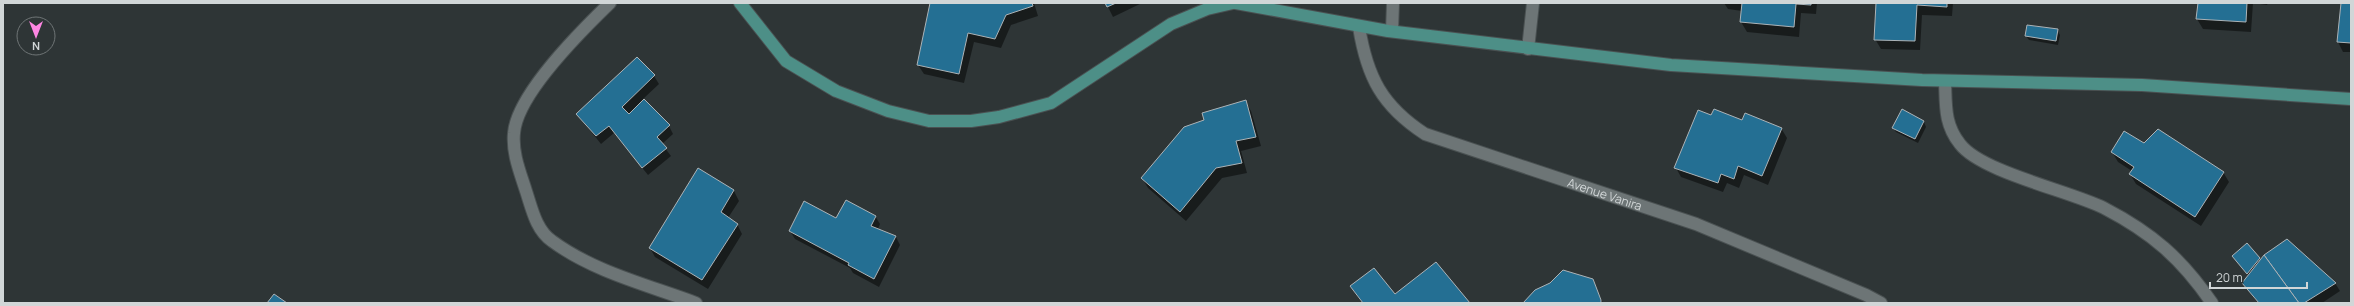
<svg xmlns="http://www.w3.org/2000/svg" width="2354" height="306" font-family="Manrope,sans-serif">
<rect width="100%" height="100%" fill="#2e3536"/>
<g fill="#0007">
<path d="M931 3H1034L1038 16 1011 25 1001 48 974 42 964 83 924 74 918 65Z"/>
<path d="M1106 3H1142L1113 17Z"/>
<path d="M1470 3H1492V4Z"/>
<path d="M1724 3H1817L1816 14 1801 13 1799 37 1747 32 1741 22 1742 11 1728 9Z"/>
<path d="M1877 3H1953L1952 16 1922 15 1920 50 1881 49 1875 39Z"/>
<path d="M2199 3H2268L2267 5 2253 3 2251 32 2203 29 2197 19Z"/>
<path d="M2342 3H2351V52H2343L2338 42Z"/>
<path d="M2057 30 2060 35 2058 45 2029 40 2026 36Z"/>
<path d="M654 76 659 84 643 99 669 126 673 134 662 144 671 156 648 175 614 133 601 144 577 114Z"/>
<path d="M1245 101 1251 111 1261 146 1241 151 1247 173 1222 178 1186 221 1148 188 1142 178 1205 121Z"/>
<path d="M1902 111 1924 122 1926 127 1918 143 1896 132 1893 128Z"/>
<path d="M1743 121 1781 128 1787 138 1768 185 1744 175 1739 188 1727 183 1723 192 1681 177 1676 168Z"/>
<path d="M2144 144 2223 172 2229 182 2201 226 2136 184 2130 174 2132 171 2118 162 2112 152Z"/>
<path d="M698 169 734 191 739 201 728 218 737 224 742 234 708 289 655 257 650 248Z"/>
<path d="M875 216 880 224 878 229 896 237 900 245 879 287 853 273 850 268 795 239 790 231Z"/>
<path d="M2247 244 2261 261 2335 283 2340 291 2322 303H2258L2243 283 2249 276 2236 260Z"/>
<path d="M1592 280 1603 303H1524Z"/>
<path d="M1351 287 1395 296 1468 303H1362Z"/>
</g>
<g fill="#246f93" stroke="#acb3b7">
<path d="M930 3H1032L1033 6 1006 15 995 39 968 33 959 74 917 65Z"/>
<path d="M1105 3H1116L1107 7Z"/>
<path d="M1742 3H1811V5L1796 4 1794 27 1740 22Z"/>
<path d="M1876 3H1947V7L1917 5 1915 41 1874 40Z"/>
<path d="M2198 3H2247L2246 22 2196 19Z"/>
<path d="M2341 3H2351V43L2337 42Z"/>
<path d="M2027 25 2058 29 2056 41 2025 36Z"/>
<path d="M637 57 655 75 622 107 629 114 644 99 670 125 657 137 667 148 642 168 609 126 596 136 576 114Z"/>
<path d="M1246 100 1256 137 1236 141 1242 163 1216 168 1180 212 1141 178 1184 127 1204 120 1202 113Z"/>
<path d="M1714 109 1742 120 1745 113 1782 128 1762 176 1738 166 1734 179 1721 174 1718 183 1674 168 1698 110 1711 115Z"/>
<path d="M1902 109 1924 121 1915 139 1892 128Z"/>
<path d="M2158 129 2224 172 2195 217 2129 174 2134 167 2111 152 2124 131 2144 143Z"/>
<path d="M698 168 734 190 721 212 738 224 702 280 649 248Z"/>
<path d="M846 200 876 216 871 226 896 236 874 279 848 265 849 263 789 231 804 201 836 218Z"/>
<path d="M2287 239 2336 283 2304 303H2299L2264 255Z"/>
<path d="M2247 243 2260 258 2247 274 2232 256Z"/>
<path d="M2264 255 2299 303H2259L2242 283Z"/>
<path d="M1436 262 1470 303H1363L1350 286 1374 268 1395 294Z"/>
<path d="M1563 270 1593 279 1601 300V303H1523L1535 290 1550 283Z"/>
<path d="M274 294 287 303H267Z"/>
</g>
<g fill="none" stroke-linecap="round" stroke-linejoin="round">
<g stroke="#4a5152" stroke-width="14">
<g id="minor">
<path d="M610 3C582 30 517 94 514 133 512 153 520 172 526 191 532 209 536 230 552 241 594 272 648 285 696 303"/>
<path id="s1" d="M1359 27C1367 77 1382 106 1425 134L1696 224 1866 295 1881 303"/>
<path d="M1392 31 1393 3"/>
<path d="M1528 49 1533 3"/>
<path d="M1945 81C1946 105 1944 124 1960 144 1981 172 2070 191 2104 208 2152 233 2181 258 2212 303"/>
</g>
</g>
<g stroke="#4a5152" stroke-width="14">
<g id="major">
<path d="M740 3 786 61 836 91 888 111 929 121H971L999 117 1051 103 1171 24 1207 9 1233 3"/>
<path d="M1236 3 1388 31 1671 65 1922 80 2142 85 2351 99"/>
</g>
</g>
<use href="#minor" stroke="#6d7576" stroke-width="12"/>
<use href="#major" stroke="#4d8f87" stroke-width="12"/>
</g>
<g text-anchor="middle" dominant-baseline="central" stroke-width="4" stroke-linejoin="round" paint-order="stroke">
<g font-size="12" fill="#d1d6d7" stroke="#2e3536">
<text stroke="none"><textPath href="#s1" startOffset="320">Avenue Vanira</textPath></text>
</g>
</g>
<rect width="2354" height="306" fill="none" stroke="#d1d6d7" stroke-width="8"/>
<g transform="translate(36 36) rotate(180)"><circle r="19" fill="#2e3536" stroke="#6f7576"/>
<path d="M0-3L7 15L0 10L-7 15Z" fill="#fd86e2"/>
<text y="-6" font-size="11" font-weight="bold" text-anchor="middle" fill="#d1d6d7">N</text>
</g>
<path d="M2210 282v6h97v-6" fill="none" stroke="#d1d6d7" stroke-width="2"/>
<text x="2216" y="282" font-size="12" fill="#d1d6d7" stroke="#2e3536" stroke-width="3" paint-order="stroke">20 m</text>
</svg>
